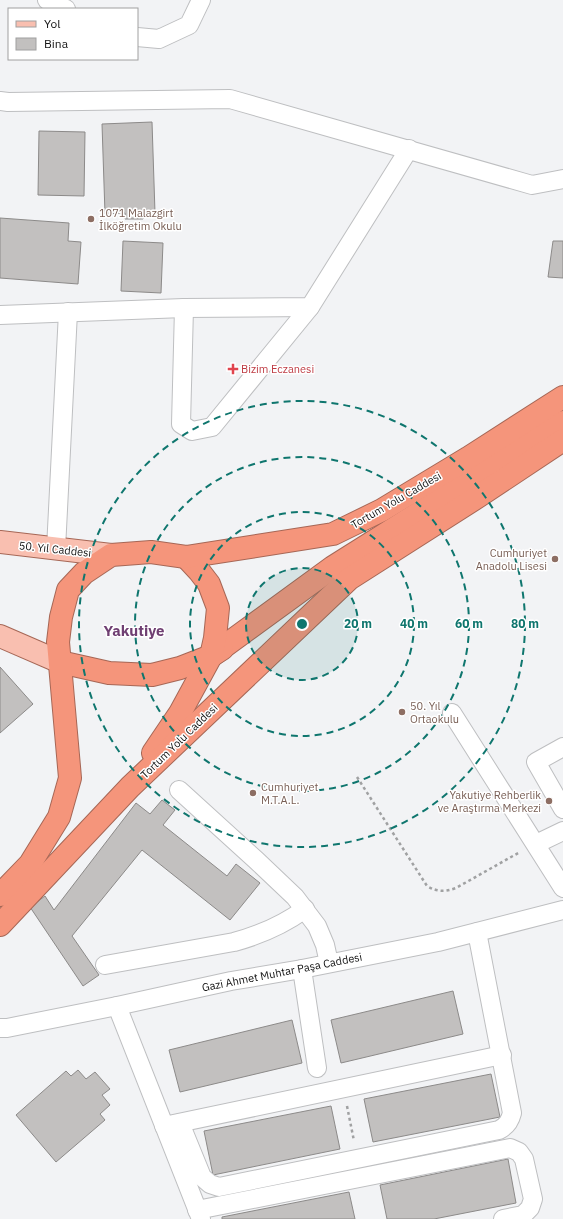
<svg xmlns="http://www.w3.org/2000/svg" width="563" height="1219" font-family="'IBM Plex Sans',sans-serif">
<rect width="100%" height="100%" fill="#f2f3f5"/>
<g fill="#c2c0bf" stroke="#8c8a89">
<path d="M152 122 155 213H143V219H125V213L105 214 102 124Z"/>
<path d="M39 131 85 132 84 196 38 195Z"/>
<path d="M0 218 69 223 68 241 81 242 78 284 0 278Z"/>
<path d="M123 241 163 243 161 293 121 291Z"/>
<path d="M553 241H563V278L548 277Z"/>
<path d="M0 667 33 704 0 733Z"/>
<path d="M162 800 175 810 163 825 227 876 236 864 260 883 230 920 142 850 72 936 99 975 83 986 30 907 45 896 54 910 136 803 150 814Z"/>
<path d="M453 991 463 1034 341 1063 331 1020Z"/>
<path d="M292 1020 302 1063 180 1092 169 1050Z"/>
<path d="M78 1070 86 1079 95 1072 110 1089 102 1095 110 1105 100 1114 105 1120 56 1162 16 1115 66 1071 71 1076Z"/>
<path d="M491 1074 500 1117 373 1142 364 1099Z"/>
<path d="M331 1106 340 1149 213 1175 204 1131Z"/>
<path d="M508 1159 516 1203 434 1219H387L380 1185Z"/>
<path d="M349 1192 355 1219H222V1217Z"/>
</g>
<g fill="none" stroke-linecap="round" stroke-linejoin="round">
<g stroke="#bebfc1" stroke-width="20">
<g id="minor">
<path d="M47 0 66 9"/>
<path d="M137 37 159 39 189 25 201 0"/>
<path d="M0 101 8 102 230 99 532 185 563 179"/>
<path d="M184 308 181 424 192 431 212 427 310 307"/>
<path d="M0 315 184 308 310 307 409 149"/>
<path d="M56 549 68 312"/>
<path d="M452 713 563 888"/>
<path d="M563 747 536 762 563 809"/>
<path d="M179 790 256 860 295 897 317 926 325 945 329 963"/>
<path d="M536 844 563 831"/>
<path d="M105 965 234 942C260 935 283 925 305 909"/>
<path d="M302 969 317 1068"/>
<path d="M117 1006 201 1219"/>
<path d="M0 1028H7L117 1006 231 981 302 969 438 942 563 910"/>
<path d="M180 1123 202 1177 210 1184 219 1187 499 1130C507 1126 510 1121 512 1113L477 932"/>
<path d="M164 1126 502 1055"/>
<path d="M197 1210 510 1148 519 1152 524 1159 533 1199 530 1208 523 1215 503 1219"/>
</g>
</g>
<g stroke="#a66756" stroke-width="24">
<g id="major">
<path d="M0 542 111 555"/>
<path d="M0 636 60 662"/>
</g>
</g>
<g stroke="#a66756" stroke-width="24">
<g id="highway">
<path d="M211 656 333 567 563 422"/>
<path d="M60 662 109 673 152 675 180 668 211 656 222 649"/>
<path d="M153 753 180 713 211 656 215 638 218 608 209 584 199 571 186 557"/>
<path d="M0 895 30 864 59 817 70 778 58 642 61 617 68 590 84 573 111 555 151 552 186 557 333 534 382 510 468 458 563 397"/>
<path d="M0 925 130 787 349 579 479 496 563 440"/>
</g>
</g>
<g stroke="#a0a1a2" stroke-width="2.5" stroke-dasharray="3 3" stroke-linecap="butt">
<path d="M357 777 427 886C437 892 445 892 456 888L520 852"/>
<path d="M347 1106 354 1141"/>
</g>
<use href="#minor" stroke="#fff" stroke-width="18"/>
<use href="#major" stroke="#f9bfb0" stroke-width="22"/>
<use href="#highway" stroke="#f5957b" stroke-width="22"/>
</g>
<circle cx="302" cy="624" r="56" fill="#0f766e" fill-opacity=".12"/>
<g fill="none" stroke="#0f766e" stroke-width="2" stroke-dasharray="7 5">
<circle cx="302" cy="624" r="56"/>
<circle cx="302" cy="624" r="112"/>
<circle cx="302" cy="624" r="167"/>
<circle cx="302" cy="624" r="223"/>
</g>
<g fill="#8d6e63" stroke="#fff" stroke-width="1.5">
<circle cx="91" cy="219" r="4"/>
<circle cx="555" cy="559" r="4"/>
<circle cx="402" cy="712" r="4"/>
<circle cx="253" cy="793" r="4"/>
<circle cx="549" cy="801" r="4"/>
</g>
<path fill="#e0444e" stroke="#fff" stroke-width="1.5" d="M231 363h4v4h4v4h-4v4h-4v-4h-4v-4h4z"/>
<g text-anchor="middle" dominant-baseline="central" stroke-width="3" stroke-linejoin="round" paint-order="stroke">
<g font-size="11" fill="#785e54" stroke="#fff" text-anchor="start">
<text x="99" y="213">1071 Malazgirt<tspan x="99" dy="13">İlköğretim Okulu</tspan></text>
<text x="547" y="553" text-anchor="end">Cumhuriyet<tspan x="547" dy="13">Anadolu Lisesi</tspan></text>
<text x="410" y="706">50. Yıl<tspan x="410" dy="13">Ortaokulu</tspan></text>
<text x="261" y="787">Cumhuriyet<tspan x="261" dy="13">M.T.A.L.</tspan></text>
<text x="541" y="795" text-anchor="end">Yakutiye Rehberlik<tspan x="541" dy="13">ve Araştırma Merkezi</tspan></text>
</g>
<g font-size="11" fill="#be3a42" stroke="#fff" text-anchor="start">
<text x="241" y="369">Bizim Eczanesi</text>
</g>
<g font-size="11" fill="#121212" stroke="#fff">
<text transform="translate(396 500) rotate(-30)">Tortum Yolu Caddesi</text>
<text transform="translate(55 549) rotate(6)">50. Yıl Caddesi</text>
<text transform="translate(179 741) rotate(-44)">Tortum Yolu Caddesi</text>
<text transform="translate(282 972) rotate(-11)">Gazi Ahmet Muhtar Paşa Caddesi</text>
</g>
<g font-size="15" font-weight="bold" fill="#6f3f72" stroke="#fff">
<text x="134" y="630">Yakutiye</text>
</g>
</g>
<circle cx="302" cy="624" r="6" fill="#0f766e" stroke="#fff" stroke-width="2"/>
<g font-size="12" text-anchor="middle" font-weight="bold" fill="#0f766e" stroke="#fff" stroke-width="3" stroke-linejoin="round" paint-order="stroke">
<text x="358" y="628">20 m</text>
<text x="414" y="628">40 m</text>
<text x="469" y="628">60 m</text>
<text x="525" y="628">80 m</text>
</g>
<rect x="8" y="8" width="130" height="52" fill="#ffffff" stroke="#a0a0a0"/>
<rect x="16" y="21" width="20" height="6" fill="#f9bfb0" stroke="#a0a0a0"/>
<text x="44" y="28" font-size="12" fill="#121212">Yol</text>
<rect x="16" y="38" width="20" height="12" fill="#c2c0bf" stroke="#a0a0a0"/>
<text x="44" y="48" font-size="12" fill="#121212">Bina</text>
</svg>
